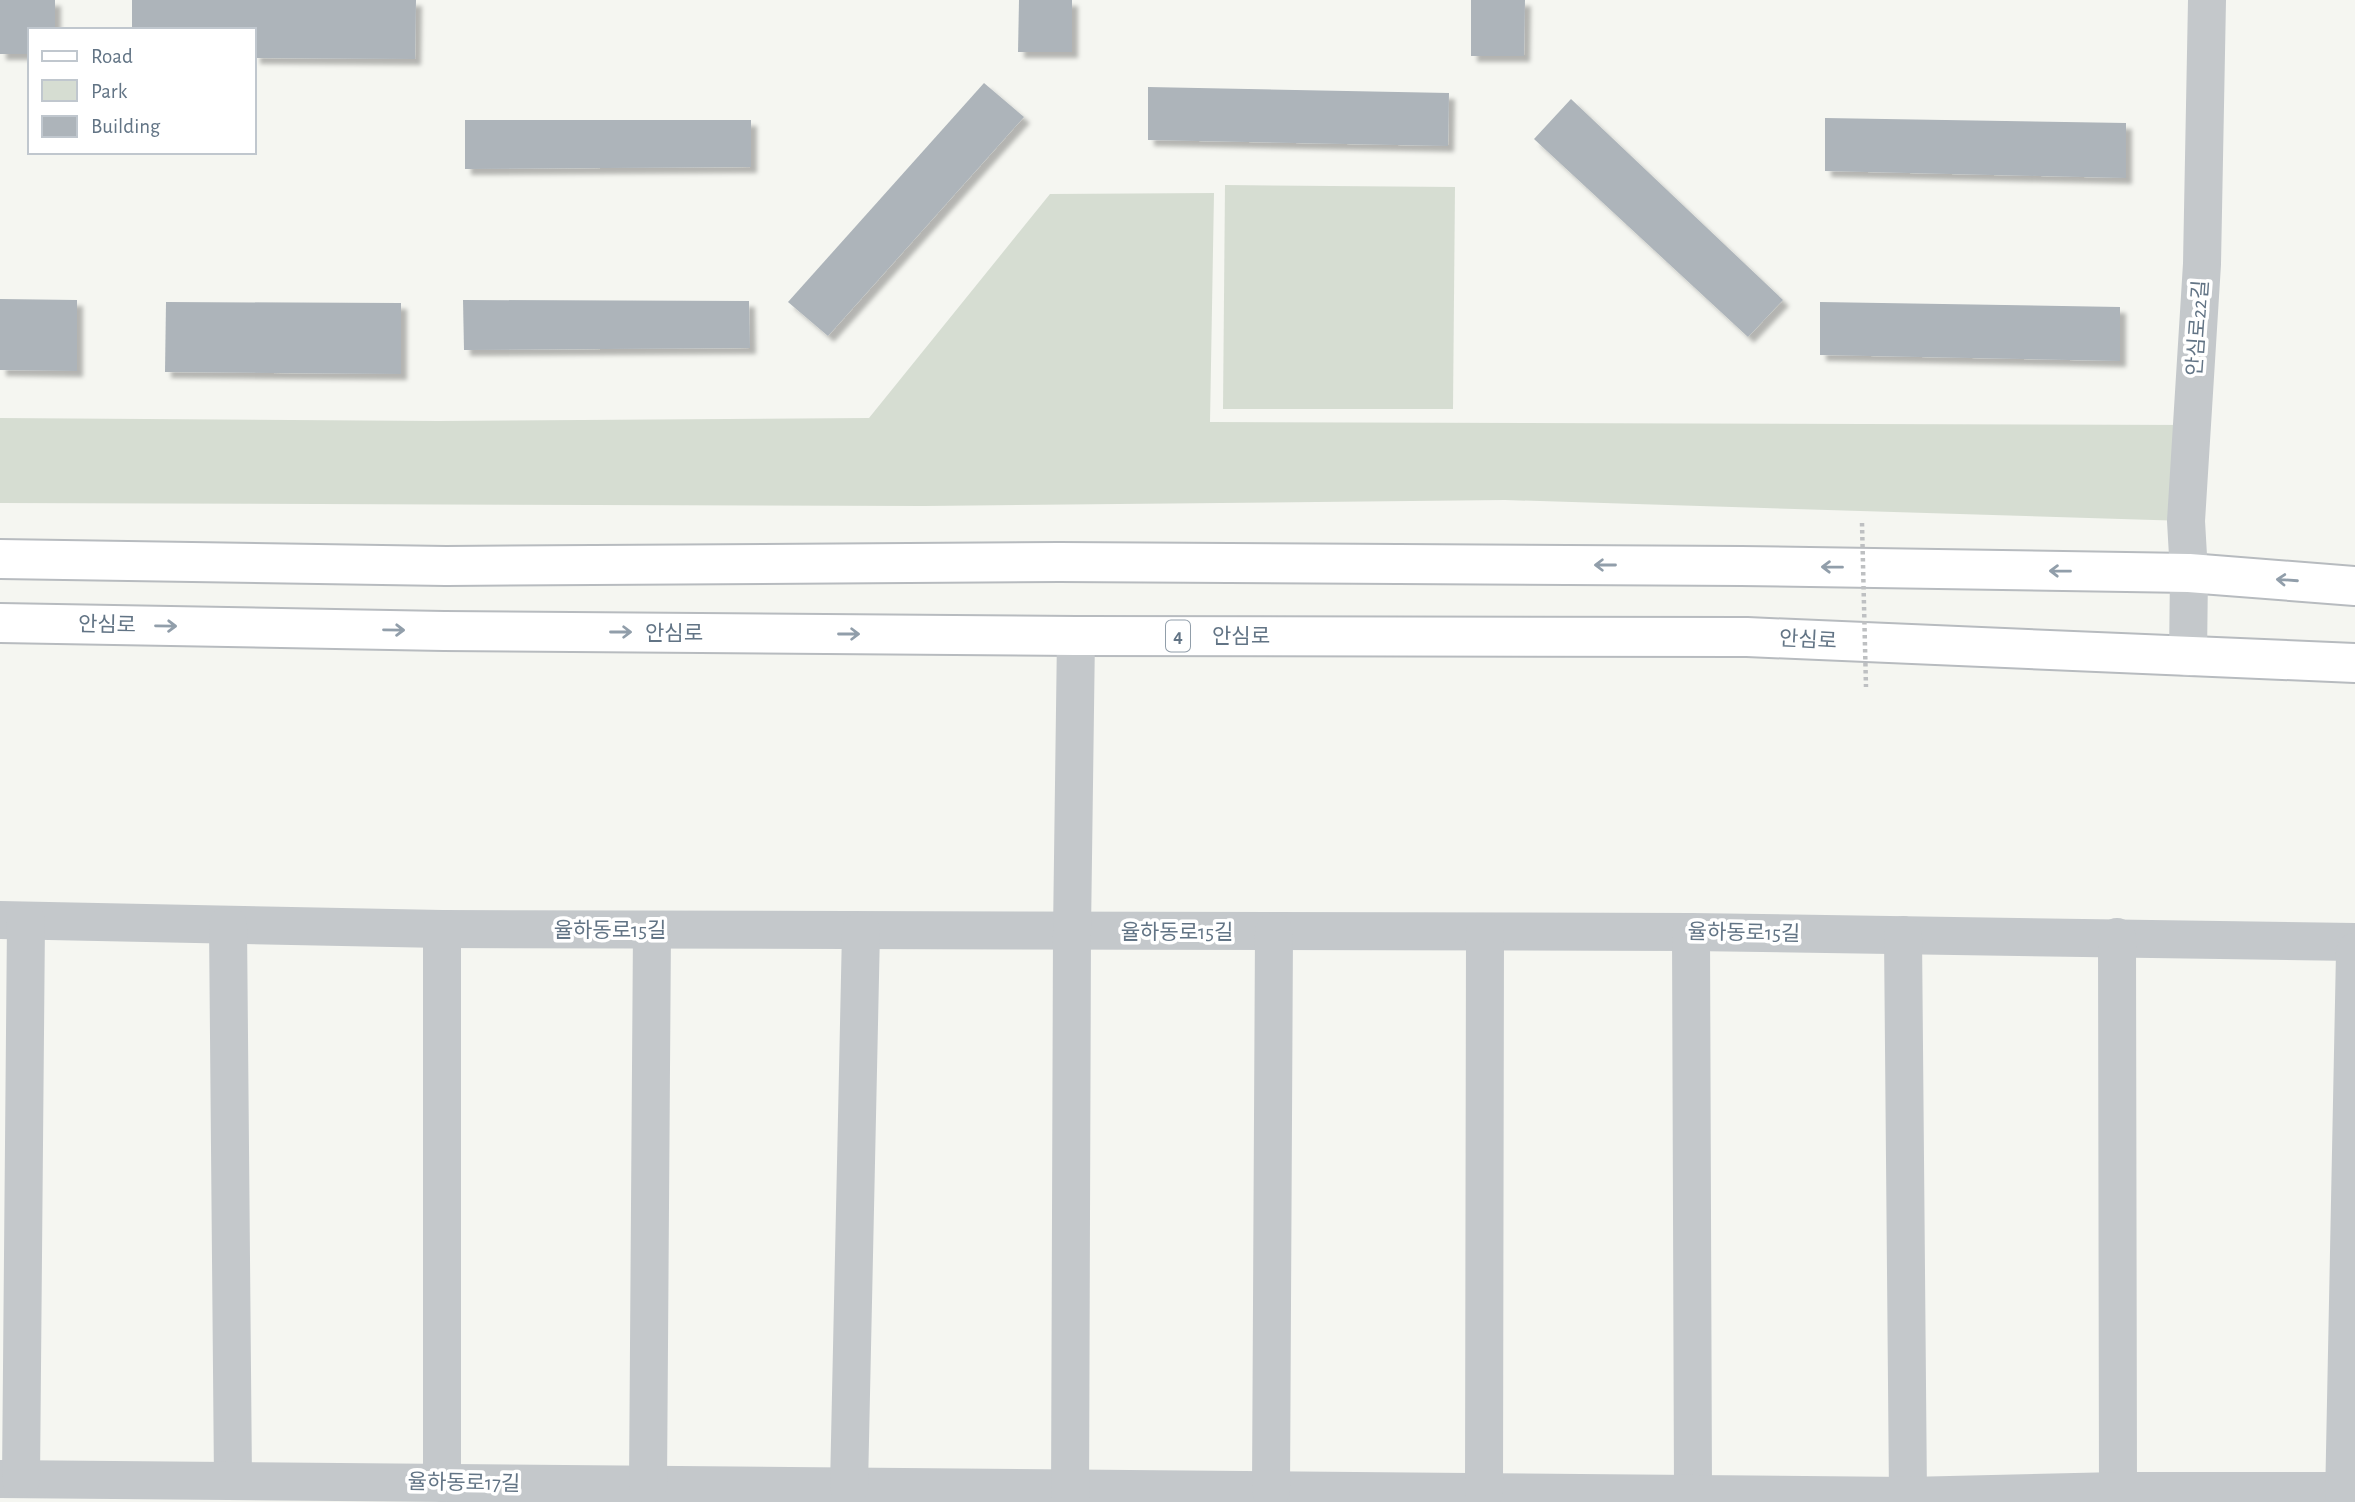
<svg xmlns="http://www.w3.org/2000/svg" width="2355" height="1502" font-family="'Alegreya Sans','Noto Sans KR',sans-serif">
<defs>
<filter id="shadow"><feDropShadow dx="6" dy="6" stdDeviation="2" flood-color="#0004"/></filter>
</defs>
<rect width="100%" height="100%" fill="#f5f6f1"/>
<g fill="#d6ddd2">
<path d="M1225 185 1455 187 1453 409H1223Z"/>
<path d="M1214 193 1210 422 2192 425 2186 521 1505 500 924 506 0 503V418L438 421 869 418 1050 194Z"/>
</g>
<g fill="#adb4ba" filter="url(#shadow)">
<path d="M0 0H55V30H30V54H0Z"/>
<path d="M132 0H416L415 59 254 58V30H132Z"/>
<path d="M1019 0H1072V52H1018Z"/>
<path d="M1471 0H1525L1524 56H1471Z"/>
<path d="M984 83 1024 117 828 336 788 302Z"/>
<path d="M1148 87 1449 93 1448 146 1148 140Z"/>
<path d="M1571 99 1783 300 1748 337 1534 139Z"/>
<path d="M1825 118 2126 123V178L1825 171Z"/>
<path d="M465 120H751V167L465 169Z"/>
<path d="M0 299 77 300V371L0 370Z"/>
<path d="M463 300 749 301 750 348 464 350Z"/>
<path d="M166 302 401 303V374L165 372Z"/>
<path d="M1820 302 2120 307V361L1820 355Z"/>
</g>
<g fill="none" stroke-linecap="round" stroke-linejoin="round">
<g stroke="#b7bbbf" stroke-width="42">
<g id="major">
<path d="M0 559 446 566 1059 562 1741 566 2189 573 2355 586"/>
<path d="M0 623 444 631 1076 636 1747 637 2355 663"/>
</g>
</g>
<g stroke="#c4c8cb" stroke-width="38">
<path d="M2188 657 2189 573 2186 521 2202 264 2207 0"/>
<path d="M0 920 442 929 1691 932 2355 942"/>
<path d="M228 925 233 1481"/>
<path d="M1691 932 1693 1494"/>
<path d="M1903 935 1908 1496"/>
<path d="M2117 937 2118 1491"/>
<path d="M0 1479 1908 1496 2118 1491H2355"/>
<path d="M21 1479 26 921"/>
<path d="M442 1483V929"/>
<path d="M648 1484 652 930"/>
<path d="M849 1487 861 931"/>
<path d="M1271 1490 1274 932"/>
<path d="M1484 1492 1485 932"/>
<path d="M1070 1502 1072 932 1076 636"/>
<path d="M2344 1502 2355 952"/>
</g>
<use href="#major" stroke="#fff" stroke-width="38"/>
<path stroke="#bec0c2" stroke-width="4.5" stroke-dasharray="3.5 3.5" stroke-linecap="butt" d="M1862 523 1866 687"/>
</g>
<defs><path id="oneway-shaft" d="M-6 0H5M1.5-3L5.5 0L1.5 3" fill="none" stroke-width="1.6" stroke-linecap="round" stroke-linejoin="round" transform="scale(1.75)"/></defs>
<g stroke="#919eaa">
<use href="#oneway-shaft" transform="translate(1605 565) rotate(-180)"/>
<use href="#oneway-shaft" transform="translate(1832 567) rotate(-179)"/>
<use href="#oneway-shaft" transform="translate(2060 571) rotate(-179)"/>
<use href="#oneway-shaft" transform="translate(2287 580) rotate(-176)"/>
<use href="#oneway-shaft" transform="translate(166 626) rotate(1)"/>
<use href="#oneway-shaft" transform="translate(394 630) rotate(1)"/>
<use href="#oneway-shaft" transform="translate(621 632)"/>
<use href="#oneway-shaft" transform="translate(849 634)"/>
</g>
<g text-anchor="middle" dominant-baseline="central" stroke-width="7" stroke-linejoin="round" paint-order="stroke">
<rect fill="#fff" stroke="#919eaa" stroke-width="2" x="1166" y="620.5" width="24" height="31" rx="5"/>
<g font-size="19" font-weight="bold" fill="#627485">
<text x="1178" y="636">4</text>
</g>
<g font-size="21" fill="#627485" stroke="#fff">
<text transform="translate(2198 328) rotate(-86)">안심로22길</text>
<text transform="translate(107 625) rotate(1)">안심로</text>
<text x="674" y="633">안심로</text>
<text x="1241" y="636">안심로</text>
<text transform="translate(1808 640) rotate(3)">안심로</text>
<text x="610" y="930">율하동로15길</text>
<text x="1177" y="932">율하동로15길</text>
<text transform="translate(1744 933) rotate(1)">율하동로15길</text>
<text transform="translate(464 1483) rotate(1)">율하동로17길</text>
</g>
</g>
<rect x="28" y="28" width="228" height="126" fill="#ffffff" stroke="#c0c7ce" stroke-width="2"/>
<rect x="42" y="51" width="35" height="10" fill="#ffffff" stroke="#c0c7ce" stroke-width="2"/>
<text x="91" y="63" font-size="21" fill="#627485">Road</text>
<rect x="42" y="80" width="35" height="21" fill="#d6ddd2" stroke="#c0c7ce" stroke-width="2"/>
<text x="91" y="98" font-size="21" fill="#627485">Park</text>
<rect x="42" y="116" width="35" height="21" fill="#adb4ba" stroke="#c0c7ce" stroke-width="2"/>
<text x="91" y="133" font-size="21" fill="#627485">Building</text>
</svg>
